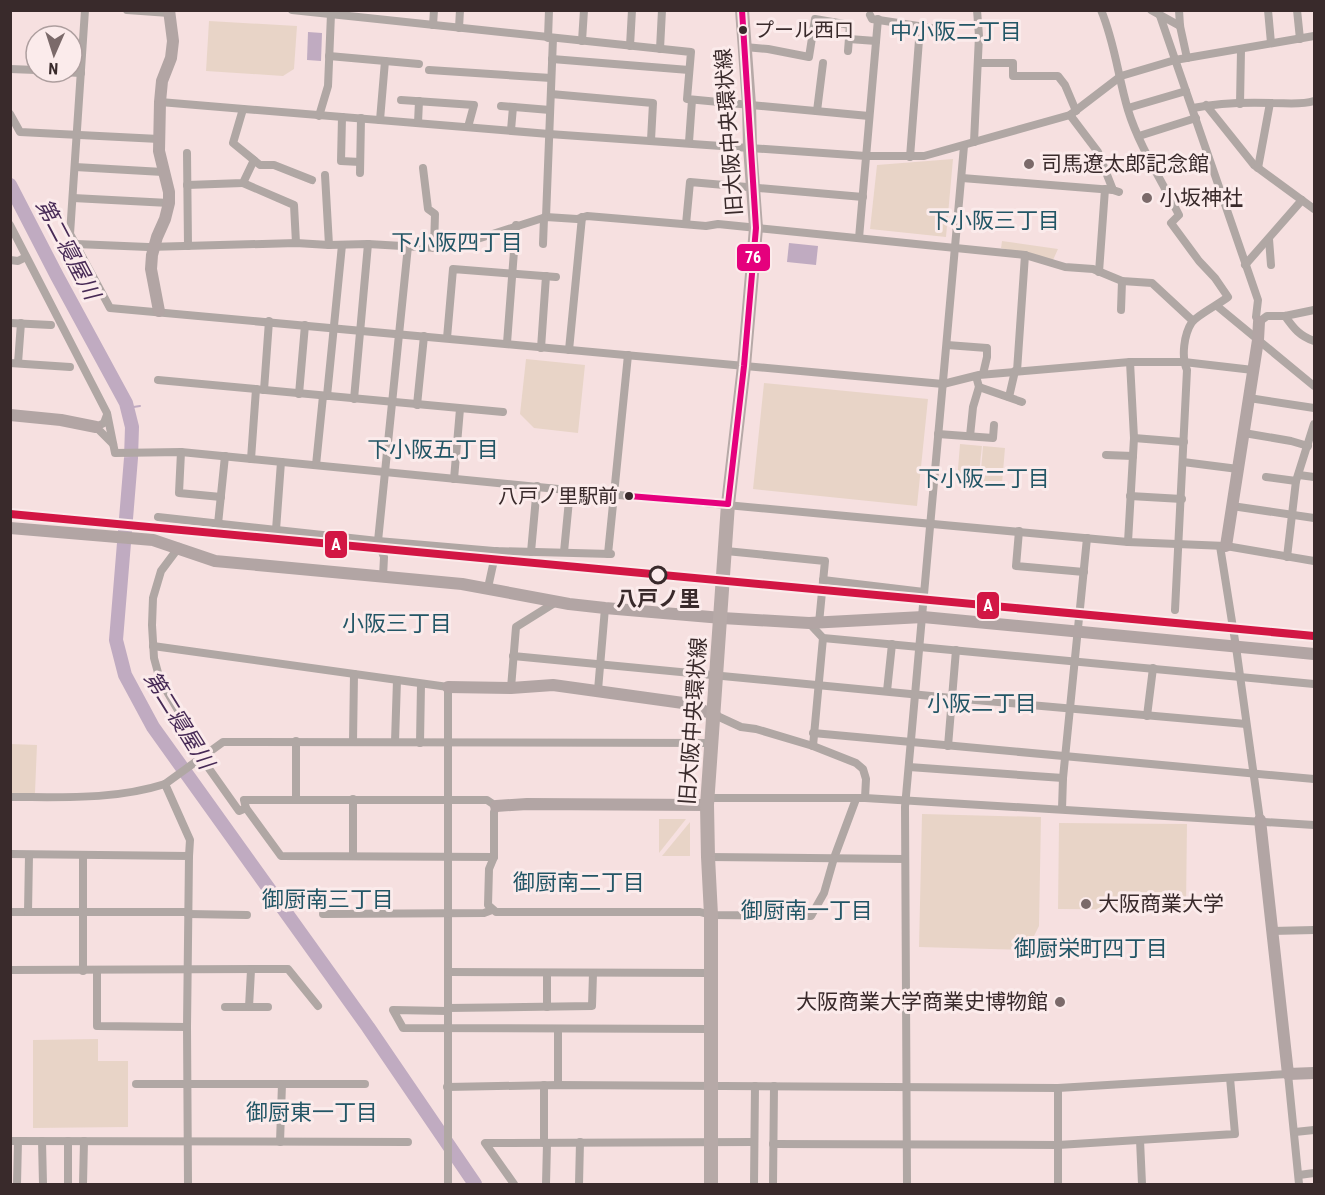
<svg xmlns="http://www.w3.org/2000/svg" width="1325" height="1195" font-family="'Roboto Condensed','Noto Sans JP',sans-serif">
<rect width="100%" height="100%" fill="#f6e0e0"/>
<g fill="#e8d4c7">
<path d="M209 21 297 26 294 69 283 76 206 71Z"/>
<path d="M953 159 946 237 870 229 877 165Z"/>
<path d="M1002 241 1058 249 1053 260 1001 248Z"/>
<path d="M526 359 585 365 578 433 534 428 520 414Z"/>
<path d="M764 383 928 399 917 506 753 489Z"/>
<path d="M960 444 982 446 978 482 957 481Z"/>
<path d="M983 446 1005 448 1002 484 980 483Z"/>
<path d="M10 744 37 745 35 793H11Z"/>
<path d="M922 814 1041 817 1039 926 1027 950 919 947Z"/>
<path d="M659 819H686L659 853Z"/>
<path d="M690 822V856H662Z"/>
<path d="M1059 823 1187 824 1186 910 1058 909Z"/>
<path d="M98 1039V1061H128V1127L33 1128V1040Z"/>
</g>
<g fill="#c0abc1">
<path d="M308 32 322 33 321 61 307 60Z"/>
<path d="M789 243 818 246 816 265 787 262Z"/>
</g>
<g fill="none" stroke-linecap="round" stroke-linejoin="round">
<path stroke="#c0abc1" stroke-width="2" d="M127 408 140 406"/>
<path stroke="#c0abc1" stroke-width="14" d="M10 185 57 276 126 403 132 427 131 458 116 640 125 675 153 727 368 1027 475 1184"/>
<g stroke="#b0a7a4" stroke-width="8">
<path d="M85 10 70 234 110 308 943 384 979 375 1130 362H1184L1253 370"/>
<path d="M127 10 169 13"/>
<path d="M292 10 691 52 687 99 869 116"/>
<path d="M1101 10C1115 43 1118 77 1128 110 1139 146 1162 181 1179 215L1171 223 1199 261 1215 278 1228 297C1219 304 1198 315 1192 322 1184 334 1181 357 1187 370L1175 610"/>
<path d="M1151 10 1180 26"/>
<path d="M1158 10 1258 300 1256 317 1259 322 1267 316H1285L1314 310"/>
<path d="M1179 10 1180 26 1187 58"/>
<path d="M1268 10 1271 43"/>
<path d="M1297 10 1300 39"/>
<path d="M870 15 872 19 938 29"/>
<path d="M433 25 434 10"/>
<path d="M459 28 460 10"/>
<path d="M548 38 549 10"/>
<path d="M849 39 876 41"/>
<path d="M582 41 584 10"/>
<path d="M630 46 632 10"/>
<path d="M745 47 768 49 809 57 815 19 850 25 848 51"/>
<path d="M660 49 662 10"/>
<path d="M329 56 419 64"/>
<path d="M552 59 689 70"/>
<path d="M978 63H1013V76H1058L1065 85 1076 111"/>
<path d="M10 69 36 70"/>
<path d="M429 70 551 78"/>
<path d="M61 72 81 73"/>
<path d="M551 94 653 103 651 140"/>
<path d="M401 100 474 105 468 127"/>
<path d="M160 102 549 134 866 156H924L1070 115 1121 76 1175 60 1314 36"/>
<path d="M1240 104 1241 50"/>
<path d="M1206 105 1254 165 1314 209"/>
<path d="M501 106 550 110"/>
<path d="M1128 108 1186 91"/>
<path d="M1193 108C1218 103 1247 102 1273 103 1287 103 1301 105 1314 101"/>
<path d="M243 109 233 143 260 165H274L312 180"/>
<path d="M817 111 823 63"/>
<path d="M10 114 20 132 159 139"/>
<path d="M1070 115 1098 152 1113 190 1119 192"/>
<path d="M319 116 328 86 331 14"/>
<path d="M342 117 341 161 360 162"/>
<path d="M380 120 385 61"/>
<path d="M418 123 419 101"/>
<path d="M511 130 513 107"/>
<path d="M1139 136 1196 118"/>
<path d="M689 142 692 100"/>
<path d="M974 142 979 36 977 10"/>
<path d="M187 153 188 246"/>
<path d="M910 157 920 27"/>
<path d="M75 167 163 172"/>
<path d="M423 168 428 209 435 214 434 248"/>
<path d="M1258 168 1270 103"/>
<path d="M360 173 361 118"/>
<path d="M325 175 329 245"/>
<path d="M962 178 1113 190"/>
<path d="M243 183 294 205 296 243"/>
<path d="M187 185 243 183 254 160"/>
<path d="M73 198 169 203"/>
<path d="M546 217 553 38"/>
<path d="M686 224 690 182 863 197"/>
<path d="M10 225 107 413 115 453 181 452 629 496 1128 542 1226 546 1314 561"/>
<path d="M859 238 878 19"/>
<path d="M1269 239 1271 265"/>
<path d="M76 244 148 247 296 243 329 245 368 244 437 248 452 247 546 217 577 219 587 216 706 226 718 224 1025 255 1065 267 1093 269 1122 281 1152 283 1193 321"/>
<path d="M543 244 544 218"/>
<path d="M10 260 18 261 26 257"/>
<path d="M1245 265 1302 200"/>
<path d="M1099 272 1105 189"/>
<path d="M1217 306 1314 386"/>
<path d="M1121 310 1122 281"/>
<path d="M1285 316C1294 329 1300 336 1314 341"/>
<path d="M10 323 51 325"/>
<path d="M447 338 453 269 556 277"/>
<path d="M507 343 516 225"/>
<path d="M947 345 987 348V357L983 374"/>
<path d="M541 348 546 276"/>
<path d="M569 350 582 217"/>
<path d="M10 363 70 367"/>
<path d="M18 363 21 323"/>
<path d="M1017 371 1025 255"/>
<path d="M158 380 503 412"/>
<path d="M979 387 1022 402"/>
<path d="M264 390 269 321"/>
<path d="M299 394 305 325"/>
<path d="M327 396 342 245"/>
<path d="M1009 397 1015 371"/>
<path d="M1249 398 1314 408"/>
<path d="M354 399 368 244"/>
<path d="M417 405 424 336"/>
<path d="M107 415 104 423 96 427 113 444"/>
<path d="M1244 433 1291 441 1308 446"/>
<path d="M938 434 993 438 994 425"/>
<path d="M970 436 973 407 979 387 976 376"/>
<path d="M1134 438 1184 442"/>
<path d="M181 452 179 493 221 497"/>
<path d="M1106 455 1133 456"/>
<path d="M251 459 256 389"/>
<path d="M1183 462 1238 469"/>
<path d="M316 465 323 396"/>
<path d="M1299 475 1314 477"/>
<path d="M1266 477 1296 481"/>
<path d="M454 479 460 409"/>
<path d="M1130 496 1182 499"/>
<path d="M1232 506 1314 518"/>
<path d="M158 517 378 541 494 551 611 554"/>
<path d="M218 524 225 456"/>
<path d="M276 530 281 462"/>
<path d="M1019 531 1016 566 1084 572"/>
<path d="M1128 542 1134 438 1130 362"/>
<path d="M1220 546 1236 647 1260 820"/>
<path d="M179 547 161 571 153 598 152 625 154 658 160 680 204 754 205 763 239 811 246 808 281 856 494 857"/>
<path d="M726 551 825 561 819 623"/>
<path d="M531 552 537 486"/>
<path d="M564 552 570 490"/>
<path d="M608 554 628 355"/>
<path d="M1287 557 1296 481 1314 424"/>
<path d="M383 577 384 557 378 541 408 246"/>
<path d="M823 580 924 592"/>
<path d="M489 583 496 551"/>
<path d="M809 623 823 638 1314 684"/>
<path d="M153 646 448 687V1184"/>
<path d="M513 656 952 698 1246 724"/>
<path d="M511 688 516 627 556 602"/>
<path d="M598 690 605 608"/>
<path d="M887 691 892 644"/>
<path d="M715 715 741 727 756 729 813 746 856 763 863 769 866 779 865 798"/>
<path d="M1147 716 1153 668"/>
<path d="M813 733 1314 779"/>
<path d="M296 741V799"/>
<path d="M353 742 354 674"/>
<path d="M395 742 397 680"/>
<path d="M420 743 421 684"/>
<path d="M813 746 823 638"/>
<path d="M948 746 956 650"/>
<path d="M909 767 1063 778"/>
<path d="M165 784 190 840 189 856"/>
<path d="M10 797C62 797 115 800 165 784L223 742 712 743"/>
<path d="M708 798H865L1314 825"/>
<path d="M246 808 244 800H487L496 806 494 812V857L489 869 488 905 496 912H700L711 915 811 916 824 893 834 858 856 799"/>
<path d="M1062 809 1063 778 1087 538"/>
<path d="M10 854 189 856 187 1027 188 1184"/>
<path d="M353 856V799"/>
<path d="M708 857 905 859"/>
<path d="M10 912H188"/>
<path d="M28 912 29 855"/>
<path d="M188 914 247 915"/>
<path d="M323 914 484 913 492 910"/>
<path d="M1272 931 1314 930"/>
<path d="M10 970 288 969 318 1006"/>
<path d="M83 971V855"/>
<path d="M97 971V1026L187 1027"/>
<path d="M448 972 711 973"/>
<path d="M547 973V1007"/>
<path d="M225 1007H268"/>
<path d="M249 1007 251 970"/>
<path d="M448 1008 592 1006 593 973"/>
<path d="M448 1011 393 1010 403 1028 710 1029"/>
<path d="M136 1084H365"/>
<path d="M558 1085V1029"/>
<path d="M447 1087 558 1085 1058 1088 1288 1074 1299 1184"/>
<path d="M1295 1132 1314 1130"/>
<path d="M1140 1140 1142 1184"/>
<path d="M10 1141 408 1142"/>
<path d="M42 1141 43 1184"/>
<path d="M280 1142 282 1084"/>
<path d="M544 1143V1085"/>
<path d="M773 1144 1058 1145 1235 1134 1230 1078"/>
<path d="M1299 1175 1314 1173"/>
<path d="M17 1184 18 1141"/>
<path d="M68 1184V1141"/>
<path d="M83 1184 84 1141"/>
<path d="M514 1184 485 1143 754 1142"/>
<path d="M546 1184 547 1143"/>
<path d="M579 1184 580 1142"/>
<path d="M754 1184 755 1086"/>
<path d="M773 1184 774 1086"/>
<path d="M907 1184 905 807 964 146"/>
<path d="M1058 1184V1088"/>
</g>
<g stroke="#b2a5a4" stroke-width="12">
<path d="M159 311 151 269 152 255 157 237 165 219 169 203V192L159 151 160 102 162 81 171 58 173 41 169 10"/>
<path d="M10 415 61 420 96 427"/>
<path d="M10 528 153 540 215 561 462 584 569 604 605 608 722 618 809 623 923 617 1314 654"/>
<path d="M1226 546 1258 340 1259 322"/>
<path d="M448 687 511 688 553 685 683 703 715 715"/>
<path d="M496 806 527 804 707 805"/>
<path d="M1260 820 1288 1074 1314 1073"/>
</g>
<path stroke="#b6a9a7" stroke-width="14" d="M711 1184V915L708 857 707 805 728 504 744 366 756 228 750 147 749 105 742 10"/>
<g stroke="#fbebeb" stroke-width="10">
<g id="bus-1">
<path d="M629 496 728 504"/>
<path d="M728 504 744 366 756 228 742 10"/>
</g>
</g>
<use href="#bus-1" stroke="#e5007d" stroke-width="6"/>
<g stroke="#fbebeb" stroke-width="12">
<path id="rail-1" d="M10 514 1314 636"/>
</g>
<use href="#rail-1" stroke="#d21644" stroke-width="8"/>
</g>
<g fill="#392a2b" stroke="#fbebeb" stroke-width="2">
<circle cx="743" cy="30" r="5"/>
<circle cx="629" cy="496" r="5"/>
</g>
<g fill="#7b6a6a" stroke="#fbebeb" stroke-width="2">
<circle cx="1029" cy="164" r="6"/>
<circle cx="1147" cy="198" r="6"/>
<circle cx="1086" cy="904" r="6"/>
<circle cx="1060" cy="1002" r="6"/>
</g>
<circle fill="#fbebeb" stroke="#392a2b" stroke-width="3" cx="658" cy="575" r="8"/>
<g text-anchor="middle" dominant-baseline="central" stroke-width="6" stroke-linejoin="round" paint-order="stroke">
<g font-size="20" fill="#392a2b" stroke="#fbebeb" text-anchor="start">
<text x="754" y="30">プール西口</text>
<text x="618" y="496" text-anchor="end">八戸ノ里駅前</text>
</g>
<g font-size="21" fill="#392a2b" stroke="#fbebeb">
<text transform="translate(729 132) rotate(-94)">旧大阪中央環状線</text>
<text transform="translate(693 721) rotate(-86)">旧大阪中央環状線</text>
</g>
<g font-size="21" fill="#392a2b" stroke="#fbebeb" text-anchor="start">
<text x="1041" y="164">司馬遼太郎記念館</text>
<text x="1159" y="198">小坂神社</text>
<text x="1098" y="904">大阪商業大学</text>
<text x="1048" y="1002" text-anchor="end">大阪商業大学商業史博物館</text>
</g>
<g font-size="21" font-weight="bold" fill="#392a2b" stroke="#fbebeb">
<text x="658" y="599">八戸ノ里</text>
</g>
<g font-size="22" fill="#235666" stroke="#fbebeb">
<text x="956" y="31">中小阪二丁目</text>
<text x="994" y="220">下小阪三丁目</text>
<text x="457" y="242">下小阪四丁目</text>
<text x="433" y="449">下小阪五丁目</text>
<text x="984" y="478">下小阪二丁目</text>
<text x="397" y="623">小阪三丁目</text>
<text x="982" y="703">小阪二丁目</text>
<text x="579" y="882">御厨南二丁目</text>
<text x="328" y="899">御厨南三丁目</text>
<text x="807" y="910">御厨南一丁目</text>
<text x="1091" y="948">御厨栄町四丁目</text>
<text x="312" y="1112">御厨東一丁目</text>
</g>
<g font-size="22" font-style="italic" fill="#472a56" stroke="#fbebeb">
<text transform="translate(68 249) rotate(62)">第二寝屋川</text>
<text transform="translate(179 720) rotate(58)">第二寝屋川</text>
</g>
</g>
<g stroke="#fbebeb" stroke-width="2">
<rect x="736" y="243" width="35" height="29" rx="6" fill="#e5007d"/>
<rect x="324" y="530" width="24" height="29" rx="6" fill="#d21644"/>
<rect x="976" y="591" width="24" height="29" rx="6" fill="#d21644"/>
</g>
<g font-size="16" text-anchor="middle" font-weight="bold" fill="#fff">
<text x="753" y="263">76</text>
<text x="336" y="550">A</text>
<text x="988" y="611">A</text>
</g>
<rect width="1325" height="1195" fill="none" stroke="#392a2b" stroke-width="24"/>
<g transform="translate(54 54) rotate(183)"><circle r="28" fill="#fbebeb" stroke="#ad9e9e" stroke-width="1.5"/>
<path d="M0-4.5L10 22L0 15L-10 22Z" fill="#7b6a6a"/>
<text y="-9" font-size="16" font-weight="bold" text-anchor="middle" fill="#392a2b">N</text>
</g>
</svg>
